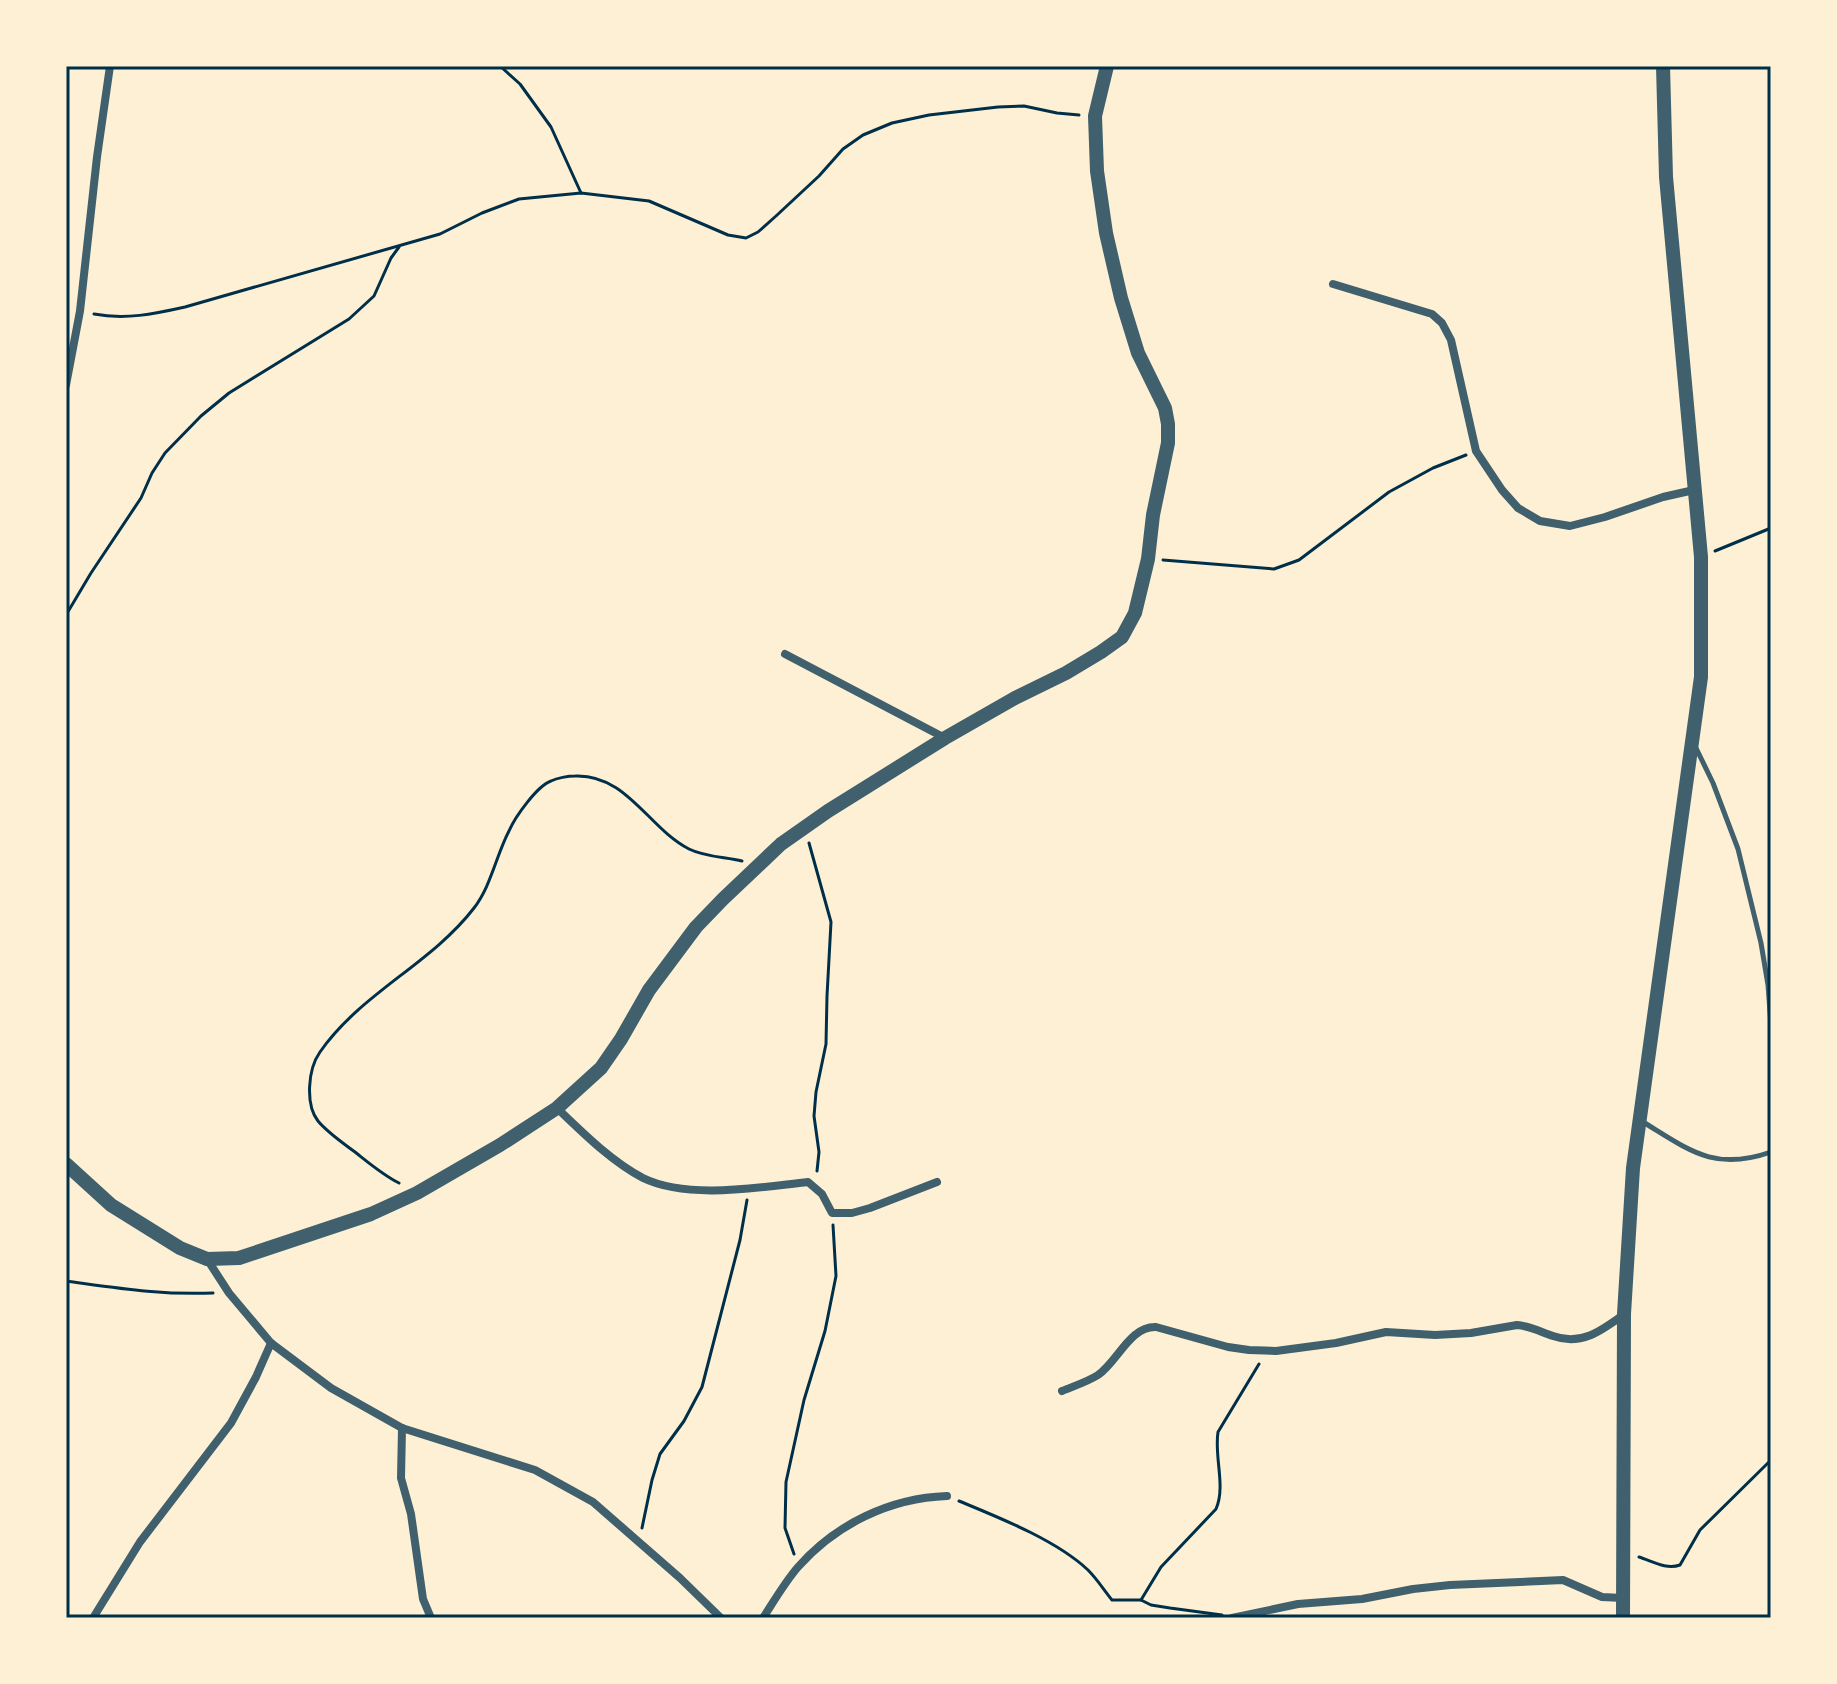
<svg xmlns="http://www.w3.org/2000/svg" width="1837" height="1684" font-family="'Fira Sans Condensed',sans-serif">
<rect width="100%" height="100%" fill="#fdf0d5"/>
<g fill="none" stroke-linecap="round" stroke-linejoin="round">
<g stroke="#003049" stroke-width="3">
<path d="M500 66 520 84 551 127 581 193"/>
<path d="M94 314C125 320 154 314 185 307L440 234 482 213 519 199 581 193 649 201 728 235 746 238 758 232 776 216 819 176 843 149 863 135 892 123 929 115 998 107 1024 106 1057 113 1079 115"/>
<path d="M1715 551 1771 528"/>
<path d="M1163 560 1274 569 1299 560 1389 492 1433 468 1466 455"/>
<path d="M66 615 91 573 141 498 152 473 165 453 201 416 229 393 349 319 374 296 391 258 399 247"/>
<path d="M809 843 831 922 827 996 826 1044 816 1092 814 1116 819 1152 817 1171"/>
<path d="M399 1183C383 1175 369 1163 355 1152 343 1143 328 1133 318 1121 305 1104 308 1069 320 1052 361 993 431 964 474 908 491 886 496 856 509 831 515 817 537 786 551 781 557 778 568 776 575 776 627 774 648 828 689 849 705 857 725 857 742 861"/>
<path d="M66 1281C118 1288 160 1295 213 1293"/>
<path d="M959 1501C1000 1518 1056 1540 1088 1570 1097 1579 1104 1590 1112 1600H1141L1151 1605 1170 1608 1222 1615"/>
<path d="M642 1528 652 1480 660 1454 684 1421 702 1387 740 1240 747 1200"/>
<path d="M794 1554 785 1528 786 1482 804 1400 825 1331 836 1276 833 1225"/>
<path d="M1639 1557C1652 1561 1666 1570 1680 1565L1700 1530 1771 1460"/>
<path d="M1141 1600 1161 1567 1216 1509C1226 1486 1214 1457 1218 1432L1259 1364"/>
</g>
<g stroke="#3f606c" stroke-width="5">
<path d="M1696 748 1713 783 1738 849 1761 943 1768 985 1771 1025"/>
<path d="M1643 1122C1689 1150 1714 1172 1771 1152"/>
</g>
<g stroke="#3f606c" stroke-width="8">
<path d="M1333 284 1432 314 1442 323 1451 340 1476 451 1502 490 1518 508 1540 521 1570 526 1605 517 1663 497 1694 490"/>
<path d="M66 385 80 311 97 157 110 66"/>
<path d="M785 654 945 738"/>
<path d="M557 1108C583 1133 611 1161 643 1178 688 1200 760 1187 808 1182L822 1194 832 1213H852L870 1208 937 1182"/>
<path d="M207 1259 229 1293 271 1343 331 1388 402 1428 535 1470 593 1502 680 1578 721 1618"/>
<path d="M1062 1391C1074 1386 1087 1382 1098 1375 1118 1361 1130 1326 1156 1327L1228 1347 1249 1350 1276 1351 1336 1343 1386 1332 1435 1335 1471 1333 1517 1325C1530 1326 1541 1332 1553 1336 1581 1346 1601 1331 1623 1315"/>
<path d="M402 1428 401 1478 411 1514 423 1599 431 1618"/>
<path d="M93 1618 140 1542 231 1423 256 1377 271 1343"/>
<path d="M763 1618C774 1601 785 1582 798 1567 836 1524 890 1498 947 1496"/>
<path d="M1232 1618 1298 1604 1362 1599 1413 1589 1450 1585 1563 1580 1602 1597 1623 1598"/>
</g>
<g stroke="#3f606c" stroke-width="14">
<path d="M66 1164 111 1205 180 1248 207 1259 239 1258 371 1214 417 1193 500 1145 557 1108 601 1068 621 1039 649 990 696 927 723 899 781 844 828 811 945 738 1015 698 1066 673 1101 652 1122 637 1135 613 1148 559 1153 515 1168 443V424L1165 408 1138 353 1121 298 1106 233 1097 171 1095 116 1107 66"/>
<path d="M1623 1618 1624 1314 1633 1168 1701 677V557L1666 177 1663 66"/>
</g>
</g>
<rect width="1837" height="1684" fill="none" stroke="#fdf0d5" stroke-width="136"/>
<rect x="68" y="68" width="1701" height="1548" fill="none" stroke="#003049" stroke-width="3"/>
</svg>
